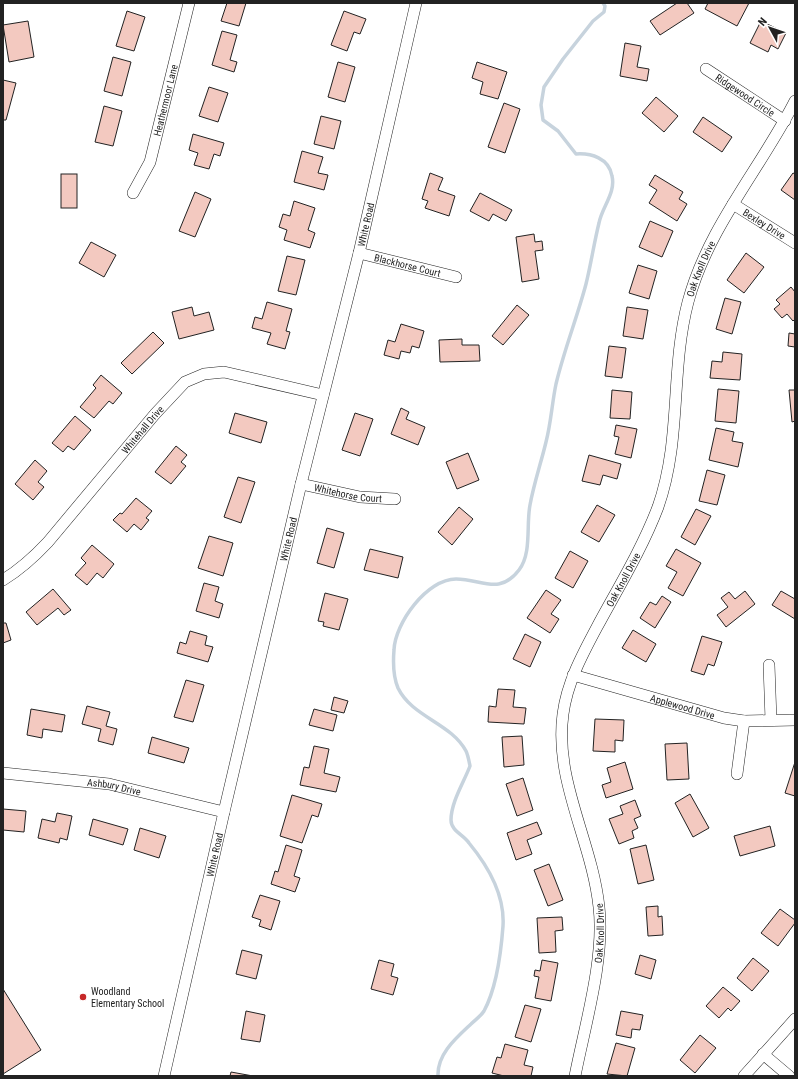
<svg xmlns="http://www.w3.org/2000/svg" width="798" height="1079" font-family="'Roboto Condensed',sans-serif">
<rect width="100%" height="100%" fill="#fff"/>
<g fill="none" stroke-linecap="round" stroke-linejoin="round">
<path stroke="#c7d3dd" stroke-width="3.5" d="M438 1076C437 1054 456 1038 471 1024 475 1020 481 1016 484 1011 497 987 501 953 503 926 505 894 488 866 469 843 464 835 451 831 451 820 451 802 464 782 470 766 469 761 468 755 466 751 451 723 412 717 398 688 393 676 393 662 394 650 395 623 427 579 456 579 482 579 499 596 519 570 532 553 526 525 530 505 534 483 541 463 546 442 551 423 552 403 556 384 564 350 577 318 586 284 591 264 594 243 599 223 602 207 616 193 612 176 609 158 591 153 576 154L558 131 543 120 541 105 544 87 563 59 593 21 604 12 605 6 603 3"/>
</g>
<g fill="#f3c9c0" stroke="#222">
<path d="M227 3H246L239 26 221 21Z"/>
<path d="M677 3H687L694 13 660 35 650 21Z"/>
<path d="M708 3H749L737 26 705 9Z"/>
<path d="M127 11 145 17 134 51 116 46Z"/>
<path d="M344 11 366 19 360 34 354 32 347 51 331 45Z"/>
<path d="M28 21 34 57 9 62 3 25Z"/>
<path d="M761 21 786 33 778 49 771 45 768 52 750 43Z"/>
<path d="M222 31 237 35 230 60 237 62 234 72 212 65Z"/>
<path d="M625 43 641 46 637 67 649 69 647 81 620 76Z"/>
<path d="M113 57 131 62 122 96 104 91Z"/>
<path d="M338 62 355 67 345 102 328 97Z"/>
<path d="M477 62 507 72 498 99 480 94 483 82 472 78Z"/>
<path d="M3 80 16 83 6 120H3Z"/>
<path d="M209 87 228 93 218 122 199 116Z"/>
<path d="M656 97 678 116 664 132 642 113Z"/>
<path d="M504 103 520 109 505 153 488 147Z"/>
<path d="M104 106 122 111 113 146 95 142Z"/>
<path d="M321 116 341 121 334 149 314 144Z"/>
<path d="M703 117 732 137 722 152 693 132Z"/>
<path d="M193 134 224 143 220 156 214 154 209 169 194 165 198 153 189 150Z"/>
<path d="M302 151 323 157 318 173 328 175 324 190 294 182Z"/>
<path d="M430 173 443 178 438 190 455 196 449 216 425 208 428 201 422 199Z"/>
<path d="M793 173 795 174V200L781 190Z"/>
<rect x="61" y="174" width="16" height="34"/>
<path d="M655 175 683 192 679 199 687 204 677 221 649 203 657 190 649 185Z"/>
<path d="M195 192 211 199 195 237 179 231Z"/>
<path d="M480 193 512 210 506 221 493 214 489 221 470 211Z"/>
<path d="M294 201 315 208 308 230 315 233 310 248 284 240 287 230 279 227 283 214 290 216Z"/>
<path d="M650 221 673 231 662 257 639 247Z"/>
<path d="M534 234 535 242 542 241 543 250 535 251 539 279 522 282 516 237Z"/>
<path d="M91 242 116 255 104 277 79 263Z"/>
<path d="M746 253 764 267 744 293 727 280Z"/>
<path d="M287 256 305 260 296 295 278 291Z"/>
<path d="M638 265 657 271 649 299 629 293Z"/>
<path d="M791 287 795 292V319L793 321 787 314 782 318 774 309 780 304 776 300Z"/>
<path d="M725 298 741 302 732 334 716 329Z"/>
<path d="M267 302 292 309 286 331 290 332 285 349 267 344 271 333 252 328 255 317 262 319Z"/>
<path d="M517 305 529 315 503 345 492 336Z"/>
<path d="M192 307 194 316 209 312 214 330 179 339 172 312Z"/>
<path d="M627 307 648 310 643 339 623 336Z"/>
<path d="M401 324 424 331 419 348 412 346 410 353 401 351 399 359 384 355 388 340 395 342Z"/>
<path d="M153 332 164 343 132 374 121 363Z"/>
<path d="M789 333 795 334V347L788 346Z"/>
<path d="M462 339V345H479L480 361 440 362 439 340Z"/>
<path d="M609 346 626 348 622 378 605 376Z"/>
<path d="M723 352 742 354 740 380 710 378 712 361 722 362Z"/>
<path d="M101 375 122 393 113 404 109 401 94 418 80 407 96 388 93 385Z"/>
<path d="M718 389 739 391 736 423 715 421Z"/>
<path d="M612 390 632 392 630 419 610 418Z"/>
<path d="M789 390H795V421L792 422Z"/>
<path d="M401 408 409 412 406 419 425 427 418 445 391 434Z"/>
<path d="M235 413 267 422 261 443 229 433Z"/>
<path d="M355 413 373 419 360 456 342 450Z"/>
<path d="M75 416 91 430 74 450 68 446 63 452 52 443Z"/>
<path d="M616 425 637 429 631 458 615 454 619 437 614 436Z"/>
<path d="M716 428 734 432 732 441 743 443 738 467 709 460Z"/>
<path d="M176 446 187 455 181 462 186 466 171 484 155 472Z"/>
<path d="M468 453 479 480 457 489 446 462Z"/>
<path d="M589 455 621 464 617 479 603 475 600 485 582 481Z"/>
<path d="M35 460 47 471 38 482 44 487 33 500 15 484Z"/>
<path d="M707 470 725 475 717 505 699 501Z"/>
<path d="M238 477 255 482 241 523 224 517Z"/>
<path d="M136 498 152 511 146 518 149 520 141 530 134 524 127 532 113 520 120 513 122 514Z"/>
<path d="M597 505 615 515 599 542 581 532Z"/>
<path d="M459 507 473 519 452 545 438 532Z"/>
<path d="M696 509 711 516 695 545 681 537Z"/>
<path d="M327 528 344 533 334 568 317 563Z"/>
<path d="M209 536 233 543 223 576 198 568Z"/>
<path d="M92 545 114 564 103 578 97 573 87 585 75 575 86 563 81 558Z"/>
<path d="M370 549 403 557 398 578 364 570Z"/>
<path d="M676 549 701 563 683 596 668 588 677 572 666 566Z"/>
<path d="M570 551 588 561 573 588 555 578Z"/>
<path d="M204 583 219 587 215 601 223 604 219 618 196 611Z"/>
<path d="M53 589 71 610 64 615 58 608 37 625 26 612Z"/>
<path d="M546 590 561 600 551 614 559 619 550 633 527 618Z"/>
<path d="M745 591 755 604 726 627 717 615 728 607 721 598 729 592 735 599Z"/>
<path d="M781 591 795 599V619L772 605Z"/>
<path d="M325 593 348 599 339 630 323 626 324 622 318 621Z"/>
<path d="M662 596 671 602 655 628 640 618 650 602 656 605Z"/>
<path d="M3 623H6L11 640 3 643Z"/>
<path d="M633 630 656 644 646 662 622 648Z"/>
<path d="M190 631 207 636 205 645 213 647 208 662 177 653 180 642 186 644Z"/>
<path d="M525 634 541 642 530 667 513 659Z"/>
<path d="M702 636 722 642 714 666 708 664 704 675 691 671Z"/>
<path d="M186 680 204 685 193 722 174 717Z"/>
<path d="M498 689 515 690 513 707 526 708 524 724 488 722 489 706 496 707Z"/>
<path d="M334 697 348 701 344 713 331 710Z"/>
<path d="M87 706 110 712 106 726 117 729 113 745 98 741 101 729 82 724Z"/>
<path d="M31 709 65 715 62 732 43 729 42 738 27 735Z"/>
<path d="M314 709 337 715 333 731 309 725Z"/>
<path d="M595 719 624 720 623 741 615 740V752L593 751Z"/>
<path d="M522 736 524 765 504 767 502 737Z"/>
<path d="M152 737 189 748 184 763 148 753Z"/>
<path d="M687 743 689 779 667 780 665 744Z"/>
<path d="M314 746 329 749 324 773 340 777 336 792 300 785 304 767 309 768Z"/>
<path d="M625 762 633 789 606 798 602 785 611 782 607 768Z"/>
<path d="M795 762V796L785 793Z"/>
<path d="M523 778 533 810 517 816 506 784Z"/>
<path d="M690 794 709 828 693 837 675 803Z"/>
<path d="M292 795 322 804 318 817 312 815 302 843 280 836Z"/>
<path d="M635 800 641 816 634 819 638 828 632 831 634 838 619 844 609 819 623 814 620 806Z"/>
<path d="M3 809 26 811 24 832 3 830Z"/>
<path d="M57 813 72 816 67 840 60 838 59 843 38 838 42 819 55 822Z"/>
<path d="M93 819 128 829 123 845 89 835Z"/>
<path d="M537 822 542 834 527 840 532 854 516 860 507 833Z"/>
<path d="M770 826 775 846 740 856 734 836Z"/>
<path d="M140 828 166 836 159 858 134 850Z"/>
<path d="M286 845 302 850 294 876 300 878 295 892 271 884 275 871 278 872Z"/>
<path d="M646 845 654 880 638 884 630 849Z"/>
<path d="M549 864 563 900 548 906 534 870Z"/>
<path d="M260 895 280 901 271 930 259 926 261 920 252 917Z"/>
<path d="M658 906V917L662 916 663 935 648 936 646 907Z"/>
<path d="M780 909 795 920V923L778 946 761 933Z"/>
<path d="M562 917 563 930 555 931 556 952 539 953 537 918Z"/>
<path d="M242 950 262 955 256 979 236 974Z"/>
<path d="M640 955 656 960 651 979 635 974Z"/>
<path d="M753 958 769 971 752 991 737 978Z"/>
<path d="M379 960 394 964 391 976 398 978 393 995 371 989Z"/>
<path d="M542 960 558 963 551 1001 535 998 539 977 534 976 535 970 540 971Z"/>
<path d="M723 987 740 1001 731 1011 728 1008 719 1018 706 1006Z"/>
<path d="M3 989 41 1050 3 1074Z"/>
<path d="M525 1005 541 1009 531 1042 515 1037Z"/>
<path d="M246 1011 265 1015 260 1042 241 1039Z"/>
<path d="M621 1011 643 1015 640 1030 632 1029 631 1038 616 1035Z"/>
<path d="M700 1035 716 1048 695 1073 680 1060Z"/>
<path d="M616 1043 635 1048 627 1076 607 1074Z"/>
<path d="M505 1044 528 1050 524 1065 533 1067 531 1076H504L492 1073 497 1057 501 1058Z"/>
<path d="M231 1072 253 1076H230Z"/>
</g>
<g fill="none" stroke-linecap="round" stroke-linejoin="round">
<g stroke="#222" stroke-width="12">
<g id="minor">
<path id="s1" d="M706 69 785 121"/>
<path id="s2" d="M133 193 150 162 189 3"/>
<path id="s3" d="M733 204 795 243"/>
<path id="s4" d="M359 253 456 277"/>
<path id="s5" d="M301 484 360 497 395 499"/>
<path id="s6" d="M3 580C21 569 34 557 48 542L155 414 185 382 204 374 224 372 323 395"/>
<path d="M769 665 771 720"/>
<path id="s7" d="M573 675 724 718 744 721 795 720"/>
<path id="s8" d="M3 773 109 784 224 812"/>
<path d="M737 774 744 721"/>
<path d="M763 1054 789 1076"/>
<path id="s9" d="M164 1076 224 812 301 484 359 253 416 3"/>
<path id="s10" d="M575 1076C585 1025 605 958 599 907 592 841 554 781 563 714 567 683 582 655 597 627 618 588 642 549 658 507 682 439 670 371 688 302 708 227 761 168 795 101"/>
<path d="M744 1076 795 1019"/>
</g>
</g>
<use href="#minor" stroke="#fff" stroke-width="11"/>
</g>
<circle fill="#c62828" stroke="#fff" stroke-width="1.5" cx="83" cy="997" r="4"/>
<g text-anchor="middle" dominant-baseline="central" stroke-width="3" stroke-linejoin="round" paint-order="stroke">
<g font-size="10" fill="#222" stroke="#fff">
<text stroke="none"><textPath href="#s1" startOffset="47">Ridgewood Circle</textPath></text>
<text stroke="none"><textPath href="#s2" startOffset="99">Heathermoor Lane</textPath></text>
<text stroke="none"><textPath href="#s9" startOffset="875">White Road</textPath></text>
<text stroke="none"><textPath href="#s3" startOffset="37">Bexley Drive</textPath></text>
<text stroke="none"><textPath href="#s4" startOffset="50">Blackhorse Court</textPath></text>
<text stroke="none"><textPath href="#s10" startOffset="841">Oak Knoll Drive</textPath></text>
<text stroke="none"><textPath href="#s6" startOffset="206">Whitehall Drive</textPath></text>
<text stroke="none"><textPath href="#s5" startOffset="48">Whitehorse Court</textPath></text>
<text stroke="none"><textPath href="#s9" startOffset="551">White Road</textPath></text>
<text stroke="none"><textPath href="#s10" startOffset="517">Oak Knoll Drive</textPath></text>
<text stroke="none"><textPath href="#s7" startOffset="114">Applewood Drive</textPath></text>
<text stroke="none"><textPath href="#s8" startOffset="112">Ashbury Drive</textPath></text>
<text stroke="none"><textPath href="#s9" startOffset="227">White Road</textPath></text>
<text stroke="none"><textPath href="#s10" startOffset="145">Oak Knoll Drive</textPath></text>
</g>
<g font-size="10" fill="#222" stroke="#fff" text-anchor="start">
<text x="91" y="991">Woodland<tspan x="91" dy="12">Elementary School</tspan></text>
</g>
</g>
<rect width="798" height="1079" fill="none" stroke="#222222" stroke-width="8"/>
<g transform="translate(770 28) rotate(310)" stroke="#ffffff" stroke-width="3" paint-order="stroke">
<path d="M0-3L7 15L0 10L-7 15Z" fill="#222222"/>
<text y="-6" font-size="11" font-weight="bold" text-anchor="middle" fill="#222222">N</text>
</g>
</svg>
